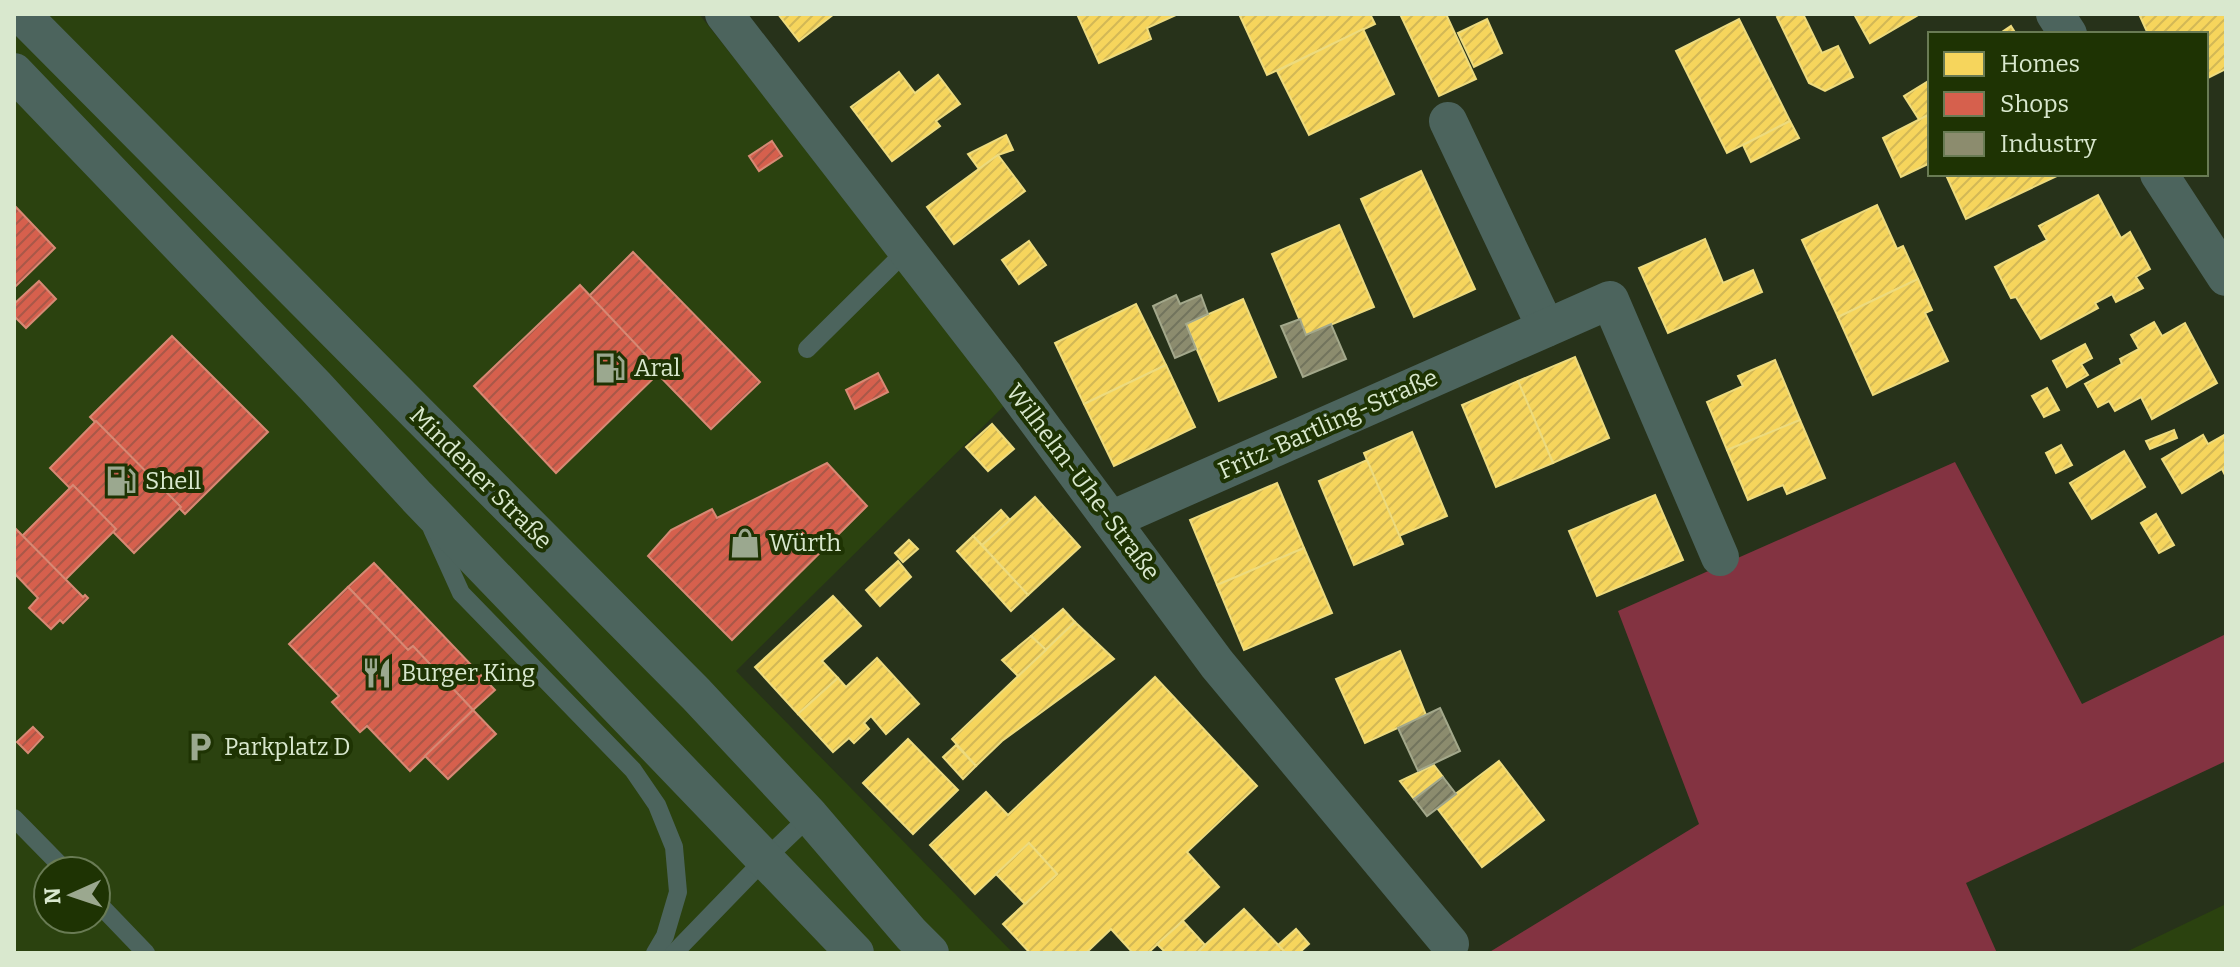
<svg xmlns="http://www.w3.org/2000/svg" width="2240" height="967" font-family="Bitter,serif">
<defs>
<pattern id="homes-hatch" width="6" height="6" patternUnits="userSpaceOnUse" patternTransform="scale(2)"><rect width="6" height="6" fill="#f6d55c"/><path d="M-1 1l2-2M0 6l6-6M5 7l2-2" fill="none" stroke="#d2b856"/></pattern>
<pattern id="shops-hatch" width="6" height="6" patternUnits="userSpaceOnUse" patternTransform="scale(2)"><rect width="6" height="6" fill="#d6604d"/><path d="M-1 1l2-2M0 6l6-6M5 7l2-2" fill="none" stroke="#a95848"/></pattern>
<pattern id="industry-hatch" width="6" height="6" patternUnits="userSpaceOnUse" patternTransform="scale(2)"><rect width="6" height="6" fill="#8c8c6e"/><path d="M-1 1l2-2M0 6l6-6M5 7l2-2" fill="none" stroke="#72745d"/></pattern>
</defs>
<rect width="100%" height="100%" fill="#27321a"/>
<g fill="#2b420f" fill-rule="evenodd">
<path d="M14 14H699L1008 402 736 671 1013 953H14ZM48 871H96V919H48Z"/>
<path d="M2226 904V953H2124Z"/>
</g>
<path fill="#833341" d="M1955 462 2082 704 2226 634V761L1966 883 1997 953H1488L1699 824 1618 611Z"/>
<g fill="url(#homes-hatch)" stroke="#eddb7e" stroke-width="2">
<path d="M778 14H834L799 41Z"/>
<path d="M1077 14H1178L1147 28 1151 39 1099 63Z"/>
<path d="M1239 14H1370L1375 24 1267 75Z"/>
<path d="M1400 14H1446L1476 79 1439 96Z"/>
<path d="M1784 14H1803L1822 53 1838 46 1853 77 1825 91 1809 83 1777 17Z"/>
<path d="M1854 14H1920L1870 43Z"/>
<path d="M2139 14H2226V69L2206 79V34H2148Z"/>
<path d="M1487 19 1502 53 1474 67 1458 33Z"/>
<path d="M1739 19 1790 121 1727 153 1676 51Z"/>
<path d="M2011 26 2016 34H1999Z"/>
<path d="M1363 29 1394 94 1309 135 1277 71Z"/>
<path d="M899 72 915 93 938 75 960 104 936 121 940 126 892 161 851 107Z"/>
<path d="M1930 80V114L1920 121 1904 96Z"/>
<path d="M1930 114V163L1901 177 1883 138Z"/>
<path d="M1790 121 1799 138 1751 162 1743 145Z"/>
<path d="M1006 135 1013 150 998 155 979 169 968 154Z"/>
<path d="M998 155 1025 191 954 244 927 207Z"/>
<path d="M1421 171 1475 289 1414 317 1361 199Z"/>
<path d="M1948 174H2061L1966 219 1946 175Z"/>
<path d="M2098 195 2121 238 2130 232 2150 269 2136 277 2143 288 2116 302 2112 294 2095 303 2098 308 2041 339 2016 297 2011 298 1995 267 2047 240 2039 226Z"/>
<path d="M1877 205 1897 249 1903 246 1918 279 1838 317 1802 240Z"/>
<path d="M1339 225 1374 307 1306 335 1272 254Z"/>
<path d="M1705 239 1723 283 1753 270 1762 292 1668 333 1639 268Z"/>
<path d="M1029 241 1046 265 1019 284 1002 260Z"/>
<path d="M1918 279 1932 310 1925 313 1948 361 1873 395 1838 317Z"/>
<path d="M1243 299 1276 377 1219 401 1186 324Z"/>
<path d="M1136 304 1166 365 1084 404 1055 343Z"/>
<path d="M2154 322 2162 336 2185 323 2217 383 2152 419 2141 397 2115 411 2109 401 2098 407 2085 384 2122 364 2120 359 2139 349 2131 335Z"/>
<path d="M2085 344 2092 358 2081 364 2088 375 2067 387 2053 361Z"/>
<path d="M1575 357 1609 438 1553 463 1518 381Z"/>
<path d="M1775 360 1800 420 1727 450 1707 402 1743 386 1738 376Z"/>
<path d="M1166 365 1195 427 1114 466 1084 404Z"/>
<path d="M1518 381 1553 463 1496 487 1462 405Z"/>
<path d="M2047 388 2059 410 2044 417 2032 396Z"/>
<path d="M1800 420 1825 478 1787 494 1783 485 1748 500 1727 450Z"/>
<path d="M992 424 1014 449 988 471 966 447Z"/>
<path d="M2174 430 2177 438 2150 449 2146 441Z"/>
<path d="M1412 432 1447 516 1399 536 1364 453Z"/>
<path d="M2226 434V477L2222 469 2182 493 2162 459 2203 435 2208 444Z"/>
<path d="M2061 445 2072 465 2056 473 2046 453Z"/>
<path d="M2124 451 2145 487 2092 519 2070 483Z"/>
<path d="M1367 460 1403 544 1354 565 1319 481Z"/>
<path d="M1277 483 1304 548 1217 585 1190 520Z"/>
<path d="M1655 495 1683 560 1597 596 1569 531Z"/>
<path d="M1035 497 1080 547 1028 595 982 545Z"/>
<path d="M1001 510 1010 520 982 545 973 536Z"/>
<path d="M2156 514 2174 545 2159 553 2141 523Z"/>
<path d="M973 536 1028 595 1011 611 957 551Z"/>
<path d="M909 540 918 549 903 562 895 553Z"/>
<path d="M1304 548 1332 613 1244 650 1217 585Z"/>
<path d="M898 561 911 577 880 606 866 590Z"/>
<path d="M833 596 861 626 822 661 838 678 798 714 755 667Z"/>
<path d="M1063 609 1075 622 1046 650 1031 636Z"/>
<path d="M1075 622 1114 659 1002 741 976 766 952 739Z"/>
<path d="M1031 636 1046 650 1018 676 1002 660Z"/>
<path d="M1400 651 1426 715 1365 743 1336 679Z"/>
<path d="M877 658 919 704 886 734 871 716 864 723 869 729 854 743 849 738 833 752 798 714 838 678 846 687Z"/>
<path d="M1155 677 1257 786 1187 852 1219 887 1148 953H1133L1111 929 1086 953H1030L1003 924 1057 874 1029 843 975 894 930 845 986 792 1008 815Z"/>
<path d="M908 739 958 790 913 834 863 783Z"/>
<path d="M956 745 976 766 963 779 943 757Z"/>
<path d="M1499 761 1544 820 1482 867 1437 808Z"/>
<path d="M1434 765 1443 777 1414 799 1400 781Z"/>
<path d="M1029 843 1057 874 1025 904 996 874Z"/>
<path d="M1244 909 1286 953H1197L1205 945Z"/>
<path d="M1183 921 1205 945 1197 953H1166L1157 944Z"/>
<path d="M1296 929 1309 944 1299 953H1286L1278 945Z"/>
</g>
<g fill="url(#shops-hatch)" stroke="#d78974" stroke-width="2">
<path d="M772 141 782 156 759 171 749 156Z"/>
<path d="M14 205 55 248 14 288Z"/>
<path d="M633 252 760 382 711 429 643 359 634 361 584 309 586 302 585 300Z"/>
<path d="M39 281 56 299 26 328 14 316V304Z"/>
<path d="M580 285 661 371 556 473 474 386Z"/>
<path d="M172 336 268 432 185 514 90 417Z"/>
<path d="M878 373 888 392 855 409 846 390Z"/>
<path d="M96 421 181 507 134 553 50 468Z"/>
<path d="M827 463 867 506 732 640 648 556 671 530 712 509 717 518Z"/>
<path d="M73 485 116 529 63 582 20 538Z"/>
<path d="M14 527 83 597 85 595 88 598 63 623 60 620 51 629 29 608 38 598 14 573Z"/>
<path d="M374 563 495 690 473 710 413 646 408 650 348 587Z"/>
<path d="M348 587 408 650 413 646 473 710 410 771 367 726 360 732 332 702 339 696 289 644Z"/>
<path d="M473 710 496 734 448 779 425 756Z"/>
<path d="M33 727 43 737 28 753 17 742Z"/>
</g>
<g fill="url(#industry-hatch)" stroke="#a3a88b" stroke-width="2">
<path d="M1176 295 1180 304 1201 295 1208 314 1186 324 1196 349 1175 358 1153 306Z"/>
<path d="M1300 319 1306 335 1331 324 1346 359 1303 377 1281 326Z"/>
<path d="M1440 708 1460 751 1418 771 1398 728Z"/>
<path d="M1443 777 1456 794 1427 816 1414 799Z"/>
</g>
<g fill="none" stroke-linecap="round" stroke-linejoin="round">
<g stroke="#4c645d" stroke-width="18">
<path d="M807 349 906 251"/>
<path d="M432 529 461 593 633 770 657 805 674 847 678 892 665 936 655 953"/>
<path d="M14 818 66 871"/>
<path d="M96 901 146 953"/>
<path d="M674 953 765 859 810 816"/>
</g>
<g stroke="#4c645d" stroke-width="38">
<path d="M21 14 696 694 810 816 911 934 930 953"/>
<path d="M724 14 1005 377 1217 664 1450 944"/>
<path d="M2055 14 2068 34"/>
<path d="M14 72 316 387 417 497 855 953"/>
<path d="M1448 121 1546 328"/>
<path d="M2159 174 2226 277"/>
<path d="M1111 520 1610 300 1720 557"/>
</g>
</g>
<defs>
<g id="fuel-bare" transform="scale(2.4)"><path d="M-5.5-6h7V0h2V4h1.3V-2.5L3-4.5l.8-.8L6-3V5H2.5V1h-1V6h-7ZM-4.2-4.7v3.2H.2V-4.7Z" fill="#9ba88f" stroke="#1e3303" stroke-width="2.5" paint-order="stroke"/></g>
<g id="shop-bare" transform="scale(2.4)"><path d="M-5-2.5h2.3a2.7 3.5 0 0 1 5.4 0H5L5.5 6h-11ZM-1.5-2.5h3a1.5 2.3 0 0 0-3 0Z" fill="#9ba88f" stroke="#1e3303" stroke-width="2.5" paint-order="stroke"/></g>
<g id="restaurant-bare" transform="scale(2.4)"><path d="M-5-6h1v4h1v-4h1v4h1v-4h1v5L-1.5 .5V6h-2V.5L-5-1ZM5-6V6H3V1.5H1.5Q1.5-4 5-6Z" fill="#9ba88f" stroke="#1e3303" stroke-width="2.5" paint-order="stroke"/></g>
<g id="parking-bare" transform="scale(2.4)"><path d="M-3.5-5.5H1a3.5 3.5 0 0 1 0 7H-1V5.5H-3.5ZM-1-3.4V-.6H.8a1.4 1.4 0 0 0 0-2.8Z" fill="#9ba88f" stroke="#1e3303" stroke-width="2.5" paint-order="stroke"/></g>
</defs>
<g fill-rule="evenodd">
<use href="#fuel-bare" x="610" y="368"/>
<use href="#fuel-bare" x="121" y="481"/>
<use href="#shop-bare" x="745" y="543"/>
<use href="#restaurant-bare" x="377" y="673"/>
<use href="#parking-bare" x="200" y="747"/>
</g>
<g text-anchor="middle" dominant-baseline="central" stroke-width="8" stroke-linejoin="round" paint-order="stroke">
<g font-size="24" fill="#d9e8ce" stroke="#1e3303" text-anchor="start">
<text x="634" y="368">Aral</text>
<text x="145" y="481">Shell</text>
<text x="769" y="543">Würth</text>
<text x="401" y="673">Burger King</text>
<text x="224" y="747">Parkplatz D</text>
</g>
<g font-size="24" fill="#d9e8ce" stroke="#1e3303">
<text transform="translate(1328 424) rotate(-24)">Fritz-Bartling-Straße</text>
<text transform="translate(481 478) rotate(45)">Mindener Straße</text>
<text transform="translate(1083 482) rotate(53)">Wilhelm-Uhe-Straße</text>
</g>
</g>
<rect width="2240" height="967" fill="none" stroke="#d9e8ce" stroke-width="32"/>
<rect x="1928" y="32" width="280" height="144" fill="#1e3303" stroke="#697b54" stroke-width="2"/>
<rect x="1944" y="52" width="40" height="24" fill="#f6d55c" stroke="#697b54" stroke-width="2"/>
<text x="2000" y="72" font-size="24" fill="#d9e8ce">Homes</text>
<rect x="1944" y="92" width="40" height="24" fill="#d6604d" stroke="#697b54" stroke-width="2"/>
<text x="2000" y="112" font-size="24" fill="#d9e8ce">Shops</text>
<rect x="1944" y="132" width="40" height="24" fill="#8c8c6e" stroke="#697b54" stroke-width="2"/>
<text x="2000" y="152" font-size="24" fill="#d9e8ce">Industry</text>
<g transform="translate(72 895) rotate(267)"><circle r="38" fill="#1e3303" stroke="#697b54" stroke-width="2"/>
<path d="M0-6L14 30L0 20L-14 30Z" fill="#9ba88f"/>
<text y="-12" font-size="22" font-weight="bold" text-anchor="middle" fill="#d9e8ce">N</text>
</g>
</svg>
